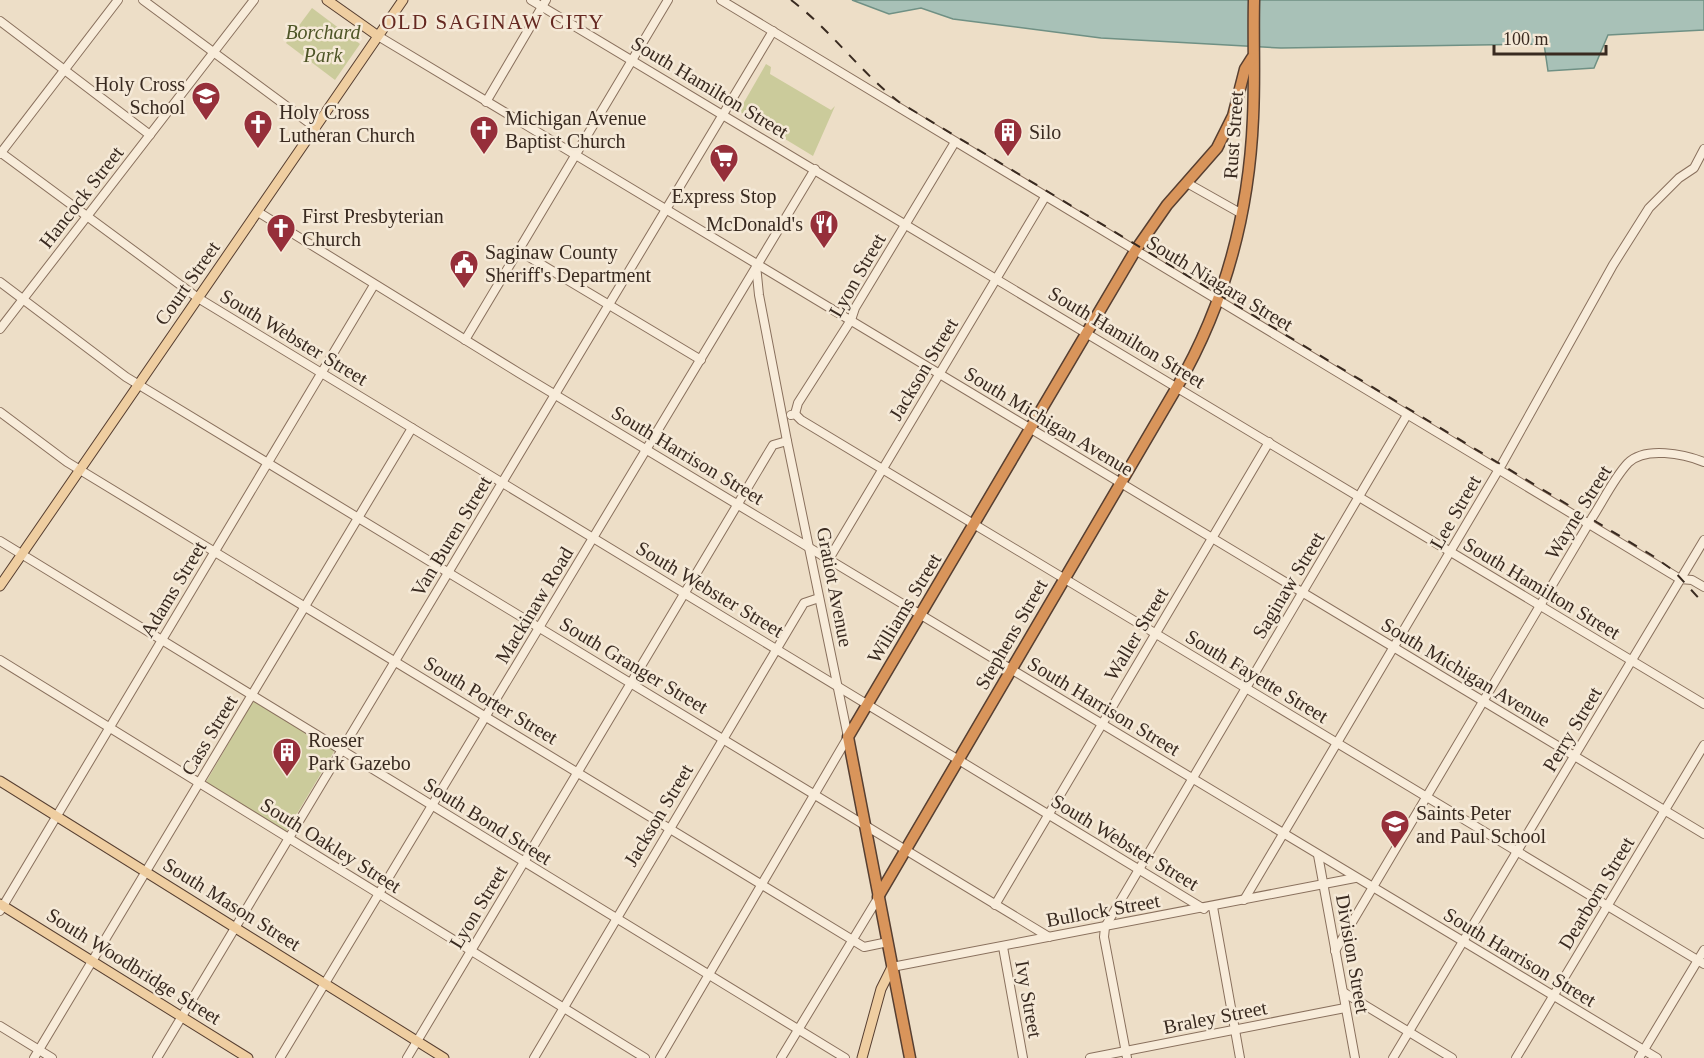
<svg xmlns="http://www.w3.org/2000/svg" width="1704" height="1058" font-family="Georgia,serif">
<rect width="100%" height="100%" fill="#eddec7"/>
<g fill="#cbcb9b">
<path d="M312 8 360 44 335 80 286 43Z"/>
<path d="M766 64 771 67 770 74 831 110 835 106 813 156 739 111Z"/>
<path d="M253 701 335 750 286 832 206 782Z"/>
</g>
<path fill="#a8c1b7" stroke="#6f9084" stroke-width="1.5" d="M852 0H1704V30L1608 35 1594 68 1548 71 1544 44 1281 48 1101 38 953 19 921 8 889 14Z"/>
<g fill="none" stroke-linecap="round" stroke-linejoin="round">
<g stroke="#89705d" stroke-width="10">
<g id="minor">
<path d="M143 0 316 128"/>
<path d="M531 0 1704 704"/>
<path d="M721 0 1680 579 1692 580 1704 587"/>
<path d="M0 21 150 135"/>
<path d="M378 36 1704 834"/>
<path d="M486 102 546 0"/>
<path d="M0 152 198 298 1204 909"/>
<path d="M0 154 118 0"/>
<path d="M1187 183 1242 214"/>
<path d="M258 212 519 373 1657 1058"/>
<path d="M519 251 701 360"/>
<path d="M0 282 126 377 1049 937"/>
<path d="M0 329 254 0"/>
<path d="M465 340 668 0"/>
<path d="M0 412 67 462 864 947 888 942"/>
<path d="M795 414 801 420 1704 964"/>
<path d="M791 415 795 414 798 403 851 320 855 308 955 142"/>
<path d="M0 541 845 1058"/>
<path d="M829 559 1045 197"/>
<path d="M0 660 645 1058"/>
<path d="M1318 855 1355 1058"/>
<path d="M1244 900 1502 464 1613 265 1649 208 1679 178 1694 168 1704 149"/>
<path d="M995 905 1269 442"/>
<path d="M1213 907 1240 1058"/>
<path d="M0 911 374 285"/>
<path d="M1003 947 1023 1058"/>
<path d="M1335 951 1592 518C1603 501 1614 478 1628 463 1645 446 1684 454 1704 462"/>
<path d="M892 967 1355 878"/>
<path d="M1343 992 1452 1058"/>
<path d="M0 1026 52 1058"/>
<path d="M34 1058 412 428"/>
<path d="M157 1058 773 31"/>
<path d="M280 1058 815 169"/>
<path d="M407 1058 773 445 787 441"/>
<path d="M534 1058 804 603 819 598"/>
<path d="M660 1058 848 737 787 441 759 295 756 265"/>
<path d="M781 1058 878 898"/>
<path d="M1090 1058 1345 1008"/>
<path d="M1127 1058 1104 937 1105 927 1407 415"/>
<path d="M1393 1058 1704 540"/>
<path d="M1516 1058 1704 745"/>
<path d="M1639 1058 1704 950"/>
</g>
</g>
<g stroke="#573f31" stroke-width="11">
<g id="major">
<path d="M327 0 378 36"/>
<path d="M0 586 403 0"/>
<path d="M0 781 444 1058"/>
<path d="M0 904 248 1058"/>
<path d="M862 1058 881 989 892 967"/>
</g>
</g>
<g stroke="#573f31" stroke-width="13">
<g id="highway">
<path d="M878 897 1177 387C1225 304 1249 214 1253 118 1255 78 1253 40 1254 0"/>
<path d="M910 1058 848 737 1135 251 1167 205 1217 148 1233 116 1245 69 1252 58"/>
</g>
</g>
<use href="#minor" stroke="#f8ecda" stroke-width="8"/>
<use href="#major" stroke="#efcea1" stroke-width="9"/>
<use href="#highway" stroke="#d9955b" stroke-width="10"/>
<path stroke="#392a20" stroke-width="2" stroke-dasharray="10 10" stroke-linecap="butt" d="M791 0C831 30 860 72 899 102L1653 556 1674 571 1704 604"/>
</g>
<defs>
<g id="school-pin" transform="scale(1.5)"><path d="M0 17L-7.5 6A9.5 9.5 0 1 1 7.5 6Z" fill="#962f3a" stroke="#f5e9d7"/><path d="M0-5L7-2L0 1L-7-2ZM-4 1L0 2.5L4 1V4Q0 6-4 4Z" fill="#fff"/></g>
<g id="church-pin" transform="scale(1.5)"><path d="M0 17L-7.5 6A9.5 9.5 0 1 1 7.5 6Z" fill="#962f3a" stroke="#f5e9d7"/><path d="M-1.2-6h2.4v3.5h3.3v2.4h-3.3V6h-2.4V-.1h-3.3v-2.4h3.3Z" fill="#fff"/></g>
<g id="building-pin" transform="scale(1.5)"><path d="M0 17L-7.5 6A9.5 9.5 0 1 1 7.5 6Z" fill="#962f3a" stroke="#f5e9d7"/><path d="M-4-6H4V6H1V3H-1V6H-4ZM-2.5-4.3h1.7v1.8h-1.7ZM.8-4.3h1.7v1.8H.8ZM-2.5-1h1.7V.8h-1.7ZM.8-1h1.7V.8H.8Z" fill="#fff"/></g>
<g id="supermarket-pin" transform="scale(1.5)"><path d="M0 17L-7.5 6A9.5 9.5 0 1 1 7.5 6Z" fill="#962f3a" stroke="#f5e9d7"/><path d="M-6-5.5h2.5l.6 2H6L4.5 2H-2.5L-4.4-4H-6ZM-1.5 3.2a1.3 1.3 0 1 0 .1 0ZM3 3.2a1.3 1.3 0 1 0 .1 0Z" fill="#fff"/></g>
<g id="restaurant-pin" transform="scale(1.5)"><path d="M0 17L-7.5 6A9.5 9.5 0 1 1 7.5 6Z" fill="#962f3a" stroke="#f5e9d7"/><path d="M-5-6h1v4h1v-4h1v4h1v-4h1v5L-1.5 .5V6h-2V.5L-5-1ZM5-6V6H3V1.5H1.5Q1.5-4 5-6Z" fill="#fff"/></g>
<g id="civic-pin" transform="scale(1.5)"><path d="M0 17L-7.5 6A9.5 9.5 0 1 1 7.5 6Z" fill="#962f3a" stroke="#f5e9d7"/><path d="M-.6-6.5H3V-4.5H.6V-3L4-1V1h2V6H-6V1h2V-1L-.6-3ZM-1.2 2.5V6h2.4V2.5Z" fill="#fff"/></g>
</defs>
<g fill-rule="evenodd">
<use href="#school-pin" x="206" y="96"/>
<use href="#church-pin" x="258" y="124"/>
<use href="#church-pin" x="484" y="130"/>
<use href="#building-pin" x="1008" y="132"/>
<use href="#supermarket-pin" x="724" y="158"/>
<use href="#restaurant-pin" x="824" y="224"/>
<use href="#church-pin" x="281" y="228"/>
<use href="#civic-pin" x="464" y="264"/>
<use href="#building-pin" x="287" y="752"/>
<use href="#school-pin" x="1395" y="824"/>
</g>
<g text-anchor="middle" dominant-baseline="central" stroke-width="5" stroke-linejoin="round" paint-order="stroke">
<g font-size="20" font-style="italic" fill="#4e5527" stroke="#f5e9d7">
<text x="323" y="32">Borchard<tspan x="323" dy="23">Park</tspan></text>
</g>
<g font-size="20" fill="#392a20" stroke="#f5e9d7" text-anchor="start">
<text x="185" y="84" text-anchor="end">Holy Cross<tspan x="185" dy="23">School</tspan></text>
<text x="279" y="112">Holy Cross<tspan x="279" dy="23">Lutheran Church</tspan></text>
<text x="505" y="118">Michigan Avenue<tspan x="505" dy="23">Baptist Church</tspan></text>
<text x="1029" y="132">Silo</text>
<text x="724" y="196" text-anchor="middle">Express Stop</text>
<text x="302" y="216">First Presbyterian<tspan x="302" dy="23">Church</tspan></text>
<text x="803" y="224" text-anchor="end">McDonald's</text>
<text x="485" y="252">Saginaw County<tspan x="485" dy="23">Sheriff's Department</tspan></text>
<text x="308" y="740">Roeser<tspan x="308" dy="23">Park Gazebo</tspan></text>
<text x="1416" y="813">Saints Peter<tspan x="1416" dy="23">and Paul School</tspan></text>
</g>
<g font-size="20" fill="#392a20" stroke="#f5e9d7">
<text transform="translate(710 87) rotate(31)">South Hamilton Street</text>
<text transform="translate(1233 135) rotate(-86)">Rust Street</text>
<text transform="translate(81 197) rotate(-52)">Hancock Street</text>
<text transform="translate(857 275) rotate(-60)">Lyon Street</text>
<text transform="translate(187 283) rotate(-55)">Court Street</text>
<text transform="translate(1220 283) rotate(31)">South Niagara Street</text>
<text transform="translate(294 337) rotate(31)">South Webster Street</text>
<text transform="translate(1127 337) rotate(31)">South Hamilton Street</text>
<text transform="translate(923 369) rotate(-59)">Jackson Street</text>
<text transform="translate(1049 421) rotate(31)">South Michigan Avenue</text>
<text transform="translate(688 455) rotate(31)">South Harrison Street</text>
<text transform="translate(1455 512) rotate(-60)">Lee Street</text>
<text transform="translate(1578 512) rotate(-58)">Wayne Street</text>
<text transform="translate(451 536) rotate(-59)">Van Buren Street</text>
<text transform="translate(1288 585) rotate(-59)">Saginaw Street</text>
<text transform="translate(835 587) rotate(79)">Gratiot Avenue</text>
<text transform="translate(1542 588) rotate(31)">South Hamilton Street</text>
<text transform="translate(173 589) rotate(-59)">Adams Street</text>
<text transform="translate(710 589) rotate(31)">South Webster Street</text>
<text transform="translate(534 605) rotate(-59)">Mackinaw Road</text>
<text transform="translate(904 608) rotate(-59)">Williams Street</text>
<text transform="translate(1011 634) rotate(-60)">Stephens Street</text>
<text transform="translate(1136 634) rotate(-59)">Waller Street</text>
<text transform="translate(634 665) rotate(31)">South Granger Street</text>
<text transform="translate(1466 672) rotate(31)">South Michigan Avenue</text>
<text transform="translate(1257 676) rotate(31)">South Fayette Street</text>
<text transform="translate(491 700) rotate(31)">South Porter Street</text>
<text transform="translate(1104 706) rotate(31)">South Harrison Street</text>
<text transform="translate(1572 729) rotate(-59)">Perry Street</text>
<text transform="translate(209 735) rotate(-59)">Cass Street</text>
<text transform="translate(658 815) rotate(-59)">Jackson Street</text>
<text transform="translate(488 821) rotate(32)">South Bond Street</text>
<text transform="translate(1125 842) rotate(31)">South Webster Street</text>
<text transform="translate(331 845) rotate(32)">South Oakley Street</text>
<text transform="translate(1596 893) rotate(-59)">Dearborn Street</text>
<text transform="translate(232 904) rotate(32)">South Mason Street</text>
<text transform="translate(478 907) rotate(-59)">Lyon Street</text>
<text transform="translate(1103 910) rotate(-10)">Bullock Street</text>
<text transform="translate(1353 954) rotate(80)">Division Street</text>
<text transform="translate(1520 957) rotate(31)">South Harrison Street</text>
<text transform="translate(134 966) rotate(32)">South Woodbridge Street</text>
<text transform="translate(1029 999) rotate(80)">Ivy Street</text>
<text transform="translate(1215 1017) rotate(-11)">Braley Street</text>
</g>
<g font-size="21" letter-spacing="1.5" fill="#652821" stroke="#f5e9d7">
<text x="493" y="22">OLD SAGINAW CITY</text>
</g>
</g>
<path d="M1494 45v9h112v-9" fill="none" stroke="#392a20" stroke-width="3"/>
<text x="1503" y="45" font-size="18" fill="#392a20" stroke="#f5e9d7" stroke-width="4.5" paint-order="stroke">100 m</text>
</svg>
